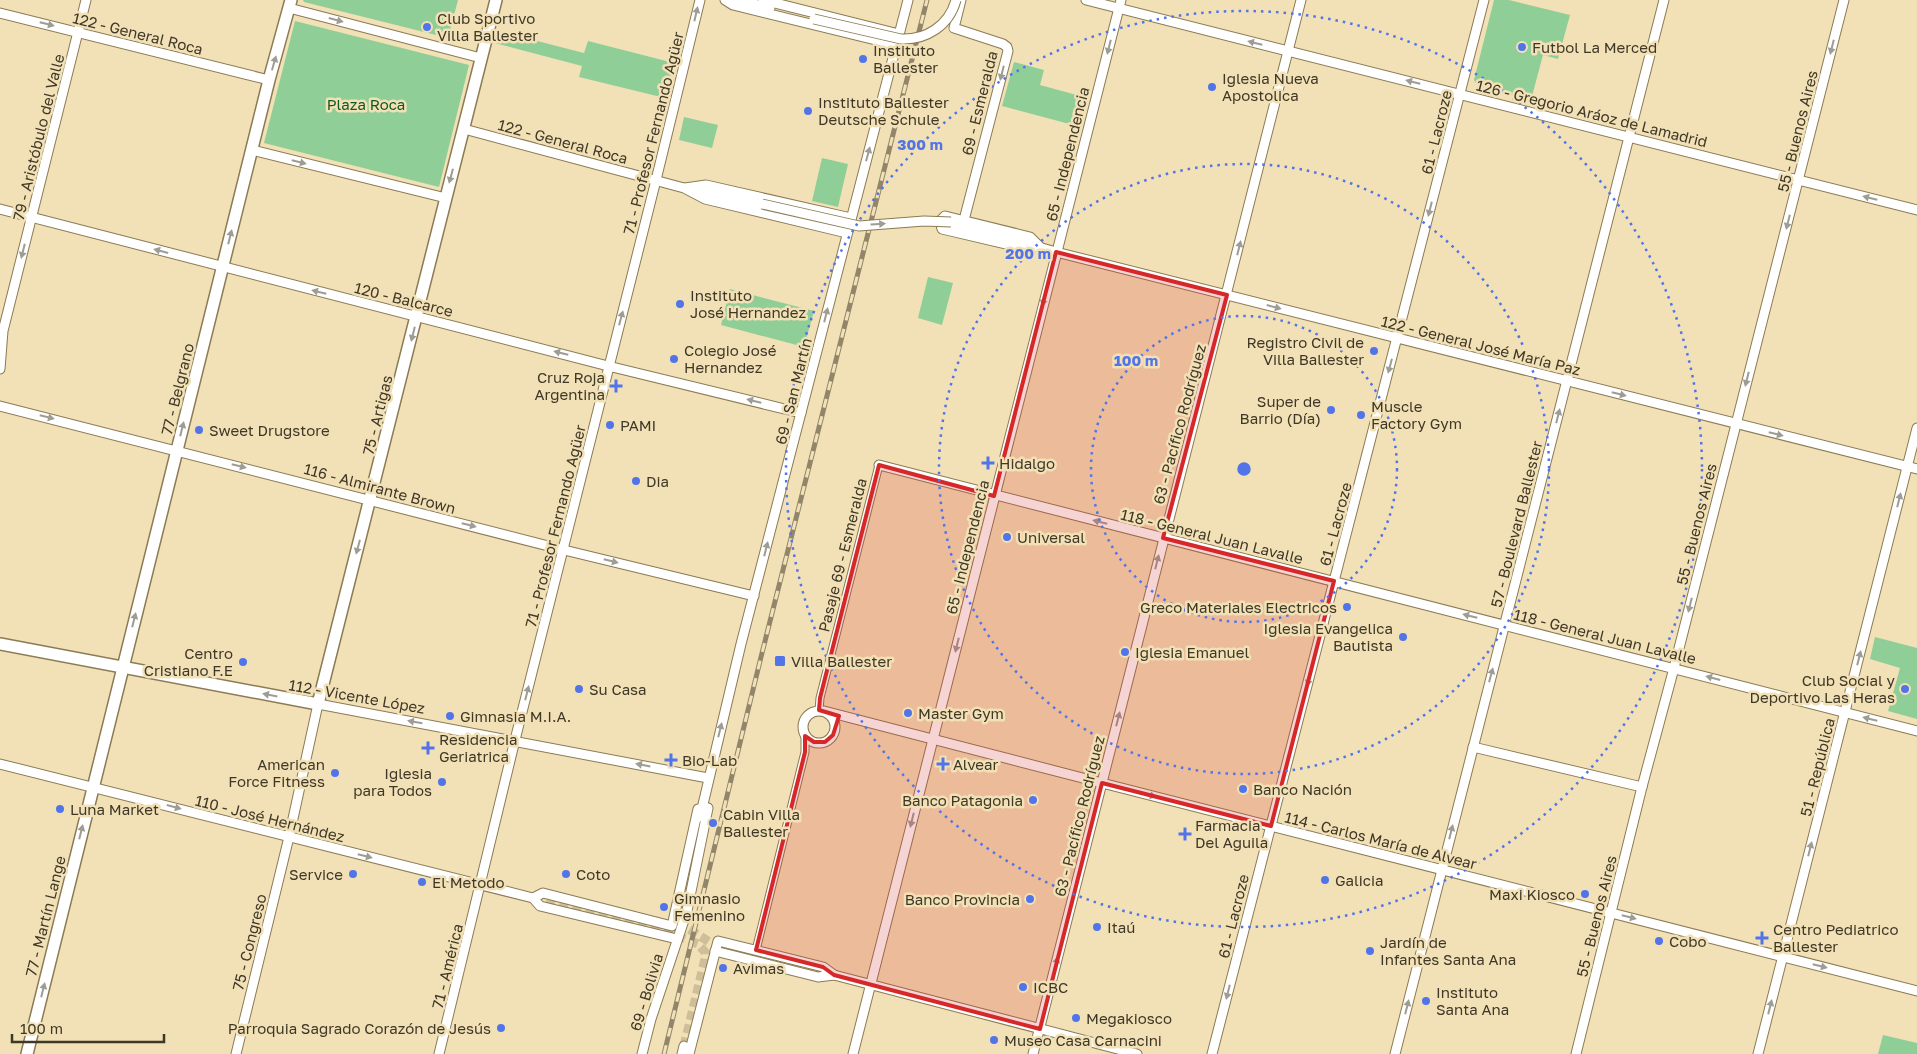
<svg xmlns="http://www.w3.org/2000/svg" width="1917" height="1054" font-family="'Golos Text',sans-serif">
<rect width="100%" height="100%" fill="#f2e0b6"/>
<g fill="#90ce97">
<path d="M303 0H458L448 38 304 2Z"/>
<path d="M1494 0H1509L1570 15 1558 59 1543 55 1531 100 1478 87 1474 80Z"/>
<path d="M295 21 469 65 439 187 264 143Z"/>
<path d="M498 31 584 53 588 41 674 63 665 98 579 77 582 66 495 43Z"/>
<path d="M1014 62 1044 70 1040 85 1084 97 1077 126 1002 106Z"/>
<path d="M684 117 718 125 712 148 679 140Z"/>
<path d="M822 158 848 164 838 207 812 201Z"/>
<path d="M928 277 953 283 942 325 918 318Z"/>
<path d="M730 289 814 311 804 347 721 325Z"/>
<path d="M1875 637 1917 648V719L1888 711 1900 668 1870 659Z"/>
<path d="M1883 1035 1917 1043V1054H1878Z"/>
</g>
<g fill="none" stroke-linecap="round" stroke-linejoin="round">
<g stroke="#cebe99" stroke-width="9" stroke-dasharray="9 4.5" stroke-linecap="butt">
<path d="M698 827 681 916V922L684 926 711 943 730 950 833 975"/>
<path d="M533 898 665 931 698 944 705 952V959L684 1046"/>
</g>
<g stroke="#8b7b54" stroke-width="9">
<g id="pedestrian">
<path d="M819 710 820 698 879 465"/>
<path d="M756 950 805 752V736"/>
</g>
</g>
<g stroke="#8b7b54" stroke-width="11">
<g id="minor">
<path d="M725 0 733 5 896 45"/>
<path d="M738 0 770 8"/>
<path d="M763 0 899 34"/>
<path d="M961 0 954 28 1003 44 1007 47 1008 51 964 220"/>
<path d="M1086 0 1917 210"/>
<path d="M289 8 481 58"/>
<path d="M0 13 269 80"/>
<path d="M464 129 684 188 705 199 847 233"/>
<path d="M252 150 446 198"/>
<path d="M685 188 706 185 851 218"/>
<path d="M694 190 762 204"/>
<path d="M0 209 608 366 801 413"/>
<path d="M945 216 1030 237 1039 246 1027 249 942 229 940 221Z"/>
<path d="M951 222 1056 252 1917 469"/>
<path d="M0 369 3 331 86 0"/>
<path d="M0 406 564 550 754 596"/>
<path d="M879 465 1917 731"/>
<circle cx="819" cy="727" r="16"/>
<path d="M824 711 1102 783 1917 991"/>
<path d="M1473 747 1642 787"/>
<path d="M0 764 533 898 543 893 672 926 698 809"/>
<path d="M700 817 741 644 908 0"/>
<path d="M533 898 540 906 677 939"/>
<path d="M715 951 818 977 834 975 1137 1054"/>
<path d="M236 1054 289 837 318 704 708 778"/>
<path d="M439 1054 515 740 656 180 700 0"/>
<path d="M642 1054 651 1019 687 911 708 808"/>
<path d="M682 1054 684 1046"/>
<path d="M689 1054 718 941 823 967 834 975"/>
<path d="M853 1054 1121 0"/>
<path d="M1033 1054 1301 0"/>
<path d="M1212 1054 1484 0"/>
<path d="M1395 1054 1664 0"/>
<path d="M1576 1054 1642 787 1674 668 1844 0"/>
<path d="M1758 1054 1917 428"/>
</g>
</g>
<g stroke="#8b7b54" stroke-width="14">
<g id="tertiary">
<path d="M0 644 318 704 496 0"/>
<path d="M27 1054 269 80 291 0"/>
</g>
</g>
<use href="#pedestrian" stroke="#fff" stroke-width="7"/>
<use href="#minor" stroke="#fff" stroke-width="9"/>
<use href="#tertiary" stroke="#fff" stroke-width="11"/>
<g stroke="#92866a" stroke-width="5">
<path id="rail" d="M664 1054 761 657 927 0"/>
</g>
<use href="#rail" stroke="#f2e0b6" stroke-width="3" stroke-dasharray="9" stroke-linecap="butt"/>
<g stroke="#8b7b54" stroke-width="11" stroke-linecap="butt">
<g id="minor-bridge">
<path d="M814 19 901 39C926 40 949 26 956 0"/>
<path d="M762 204 859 226 924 221 951 222"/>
</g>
</g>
<use href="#minor-bridge" stroke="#fff" stroke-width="9"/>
</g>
<defs><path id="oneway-solid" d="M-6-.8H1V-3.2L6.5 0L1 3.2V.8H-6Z" transform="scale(1.25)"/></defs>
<g fill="#9f9c93">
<use href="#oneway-solid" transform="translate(696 14) rotate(-77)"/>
<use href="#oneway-solid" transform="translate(336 20) rotate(15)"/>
<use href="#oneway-solid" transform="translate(47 24) rotate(14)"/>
<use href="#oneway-solid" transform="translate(1255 43) rotate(-166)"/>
<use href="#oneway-solid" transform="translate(1109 47) rotate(104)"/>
<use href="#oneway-solid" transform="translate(1832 47) rotate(104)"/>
<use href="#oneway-solid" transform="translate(274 63) rotate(-74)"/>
<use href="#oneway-solid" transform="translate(1002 73) rotate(104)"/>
<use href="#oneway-solid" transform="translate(1413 82) rotate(-166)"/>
<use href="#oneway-solid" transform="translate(868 154) rotate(-75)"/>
<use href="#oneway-solid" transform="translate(299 162) rotate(14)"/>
<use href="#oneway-solid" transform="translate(451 176) rotate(105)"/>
<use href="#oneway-solid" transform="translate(1870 198) rotate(-166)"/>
<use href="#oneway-solid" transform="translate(1430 209) rotate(104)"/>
<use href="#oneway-solid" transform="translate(1788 222) rotate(104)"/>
<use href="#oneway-solid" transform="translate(878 224) rotate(-4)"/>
<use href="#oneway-solid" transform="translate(230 237) rotate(-76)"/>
<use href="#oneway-solid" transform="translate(1239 248) rotate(-76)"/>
<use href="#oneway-solid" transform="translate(23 251) rotate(104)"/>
<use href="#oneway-solid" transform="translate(161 251) rotate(-165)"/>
<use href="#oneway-solid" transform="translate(319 292) rotate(-166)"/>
<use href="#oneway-solid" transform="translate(1044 299) rotate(104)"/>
<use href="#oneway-solid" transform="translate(1274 307) rotate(15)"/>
<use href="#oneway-solid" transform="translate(826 315) rotate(-76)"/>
<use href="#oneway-solid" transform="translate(621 318) rotate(-75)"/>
<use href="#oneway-solid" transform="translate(413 334) rotate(104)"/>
<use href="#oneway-solid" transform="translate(561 353) rotate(-166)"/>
<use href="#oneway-solid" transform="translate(1390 366) rotate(105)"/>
<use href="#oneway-solid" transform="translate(1747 379) rotate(104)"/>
<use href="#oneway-solid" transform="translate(1619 394) rotate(14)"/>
<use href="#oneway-solid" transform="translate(754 401) rotate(-166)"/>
<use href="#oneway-solid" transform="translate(1558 416) rotate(-76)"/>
<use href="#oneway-solid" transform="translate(47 417) rotate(14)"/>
<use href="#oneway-solid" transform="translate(182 429) rotate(-76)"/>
<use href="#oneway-solid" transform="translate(1776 434) rotate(14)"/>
<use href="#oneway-solid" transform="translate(239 466) rotate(14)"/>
<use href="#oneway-solid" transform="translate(1899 500) rotate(-76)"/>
<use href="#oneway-solid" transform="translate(1100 522) rotate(-166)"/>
<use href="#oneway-solid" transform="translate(469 525) rotate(14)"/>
<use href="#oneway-solid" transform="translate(358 547) rotate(105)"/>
<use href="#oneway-solid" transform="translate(766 549) rotate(-76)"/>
<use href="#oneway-solid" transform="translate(611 561) rotate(14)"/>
<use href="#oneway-solid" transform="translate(1157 562) rotate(-76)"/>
<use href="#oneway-solid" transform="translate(1690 605) rotate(104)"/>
<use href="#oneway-solid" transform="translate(1470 616) rotate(-166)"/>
<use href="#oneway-solid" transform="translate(134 620) rotate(-76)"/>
<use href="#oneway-solid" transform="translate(957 645) rotate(104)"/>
<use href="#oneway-solid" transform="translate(1859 658) rotate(-76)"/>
<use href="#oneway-solid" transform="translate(1491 675) rotate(-75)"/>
<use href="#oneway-solid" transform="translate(1713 678) rotate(-165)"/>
<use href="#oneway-solid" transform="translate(1309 679) rotate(104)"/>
<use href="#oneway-solid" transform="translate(527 693) rotate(-76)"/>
<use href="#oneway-solid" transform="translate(270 695) rotate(-169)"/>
<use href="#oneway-solid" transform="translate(1118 719) rotate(-76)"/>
<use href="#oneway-solid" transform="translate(1870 719) rotate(-166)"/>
<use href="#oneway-solid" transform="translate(415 722) rotate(-170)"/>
<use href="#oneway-solid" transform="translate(720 730) rotate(-76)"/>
<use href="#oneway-solid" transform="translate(643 765) rotate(-169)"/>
<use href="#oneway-solid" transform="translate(1149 795) rotate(14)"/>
<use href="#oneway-solid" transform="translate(174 807) rotate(15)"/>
<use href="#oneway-solid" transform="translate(912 820) rotate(104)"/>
<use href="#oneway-solid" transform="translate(81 832) rotate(-76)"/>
<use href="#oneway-solid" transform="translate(1451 832) rotate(-76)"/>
<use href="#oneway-solid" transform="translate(1810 849) rotate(-76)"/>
<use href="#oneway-solid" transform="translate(365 856) rotate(14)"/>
<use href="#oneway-solid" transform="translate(1629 917) rotate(14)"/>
<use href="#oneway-solid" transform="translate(1056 964) rotate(-76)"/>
<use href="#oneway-solid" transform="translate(1820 966) rotate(14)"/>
<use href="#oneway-solid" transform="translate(43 990) rotate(-76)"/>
<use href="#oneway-solid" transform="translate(1228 992) rotate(104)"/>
<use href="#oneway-solid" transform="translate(1407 1007) rotate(-76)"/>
<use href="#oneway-solid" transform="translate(1770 1007) rotate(-76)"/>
</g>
<path fill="#d62828" fill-opacity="0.2" stroke="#d62828" stroke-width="4" stroke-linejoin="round" d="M1056 252 1227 295 1163 538 1334 581 1271 826 1102 783 1040 1029 834 975 823 967 756 950 805 752V736L814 742H825L833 735 839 716 819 710 820 698 879 465 994 496Z"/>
<g fill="none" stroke="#5175e9" stroke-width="2.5" stroke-dasharray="2.5 5">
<circle cx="1244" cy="469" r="153"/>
<circle cx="1244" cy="469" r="305"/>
<circle cx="1244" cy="469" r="458"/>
</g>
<g fill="#5175e9" stroke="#f2e0b6" stroke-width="2">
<circle cx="427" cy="27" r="5"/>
<circle cx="1522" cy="47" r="5"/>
<circle cx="863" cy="59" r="5"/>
<circle cx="1212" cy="87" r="5"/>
<circle cx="808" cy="111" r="5"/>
<circle cx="680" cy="304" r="5"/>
<circle cx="1374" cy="351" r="5"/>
<circle cx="674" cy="359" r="5"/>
<path d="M613.5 378.5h5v5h5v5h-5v5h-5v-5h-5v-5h5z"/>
<circle cx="1331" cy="410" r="5"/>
<circle cx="1361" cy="415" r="5"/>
<circle cx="610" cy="425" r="5"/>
<circle cx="199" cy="430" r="5"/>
<path d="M985.5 455.5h5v5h5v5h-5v5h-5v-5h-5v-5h5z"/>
<circle cx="636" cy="481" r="5"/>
<circle cx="1007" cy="537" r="5"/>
<circle cx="1347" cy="607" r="5"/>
<circle cx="1403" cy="637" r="5"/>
<circle cx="1125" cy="652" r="5"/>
<rect x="774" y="655" width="12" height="12" rx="2.5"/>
<circle cx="243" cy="662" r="5"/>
<circle cx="579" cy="689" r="5"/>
<circle cx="1905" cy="689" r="5"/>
<circle cx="908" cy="713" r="5"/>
<circle cx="450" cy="716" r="5"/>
<path d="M425.5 740.5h5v5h5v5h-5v5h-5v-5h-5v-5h5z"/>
<path d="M668.5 752.5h5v5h5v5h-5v5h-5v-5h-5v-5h5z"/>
<path d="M940.5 756.5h5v5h5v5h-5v5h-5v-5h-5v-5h5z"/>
<circle cx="335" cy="773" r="5"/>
<circle cx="442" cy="782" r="5"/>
<circle cx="1243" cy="789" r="5"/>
<circle cx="1033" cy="800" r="5"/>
<circle cx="60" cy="809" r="5"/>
<circle cx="713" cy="823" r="5"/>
<path d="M1182.5 826.5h5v5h5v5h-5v5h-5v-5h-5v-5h5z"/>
<circle cx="353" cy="874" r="5"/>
<circle cx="566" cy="874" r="5"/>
<circle cx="1325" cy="880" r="5"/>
<circle cx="422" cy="882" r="5"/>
<circle cx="1585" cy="894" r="5"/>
<circle cx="1030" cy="899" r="5"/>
<circle cx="664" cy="907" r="5"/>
<circle cx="1097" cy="927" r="5"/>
<path d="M1759.5 930.5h5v5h5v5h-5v5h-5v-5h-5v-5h5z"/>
<circle cx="1659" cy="941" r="5"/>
<circle cx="1370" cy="951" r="5"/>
<circle cx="723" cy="968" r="5"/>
<circle cx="1023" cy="987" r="5"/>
<circle cx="1426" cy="1001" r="5"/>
<circle cx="1076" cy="1018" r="5"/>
<circle cx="501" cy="1028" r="5"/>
<circle cx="994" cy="1040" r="5"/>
</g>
<g text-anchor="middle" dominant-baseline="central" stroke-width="5" stroke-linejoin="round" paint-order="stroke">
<g font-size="15" fill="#3f3827" stroke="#f2e0b6" text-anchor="start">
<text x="437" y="18">Club Sportivo<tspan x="437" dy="17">Villa Ballester</tspan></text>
<text x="1532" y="47">Futbol La Merced</text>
<text x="873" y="50">Instituto<tspan x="873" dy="17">Ballester</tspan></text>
<text x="1222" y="78">Iglesia Nueva<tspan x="1222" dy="17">Apostolica</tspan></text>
<text x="818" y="102">Instituto Ballester<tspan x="818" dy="17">Deutsche Schule</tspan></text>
<text x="690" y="295">Instituto<tspan x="690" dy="17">José Hernandez</tspan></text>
<text x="1364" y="342" text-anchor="end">Registro Civil de<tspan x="1364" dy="17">Villa Ballester</tspan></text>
<text x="684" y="350">Colegio José<tspan x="684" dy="17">Hernandez</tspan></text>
<text x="605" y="377" text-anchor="end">Cruz Roja<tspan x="605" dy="17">Argentina</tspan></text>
<text x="1321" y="401" text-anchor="end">Super de<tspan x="1321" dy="17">Barrio (Día)</tspan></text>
<text x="1371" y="406">Muscle<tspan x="1371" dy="17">Factory Gym</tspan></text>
<text x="620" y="425">PAMI</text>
<text x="209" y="430">Sweet Drugstore</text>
<text x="999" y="463">Hidalgo</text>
<text x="646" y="481">Dia</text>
<text x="1017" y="537">Universal</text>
<text x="1337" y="607" text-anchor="end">Greco Materiales Electricos</text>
<text x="1393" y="628" text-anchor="end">Iglesia Evangelica<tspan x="1393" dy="17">Bautista</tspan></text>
<text x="1135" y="652">Iglesia Emanuel</text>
<text x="233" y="653" text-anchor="end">Centro<tspan x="233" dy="17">Cristiano F.E</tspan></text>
<text x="791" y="661">Villa Ballester</text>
<text x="1895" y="680" text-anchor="end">Club Social y<tspan x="1895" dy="17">Deportivo Las Heras</tspan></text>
<text x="589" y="689">Su Casa</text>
<text x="918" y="713">Master Gym</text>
<text x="460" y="716">Gimnasia M.I.A.</text>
<text x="439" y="739">Residencia<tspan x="439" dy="17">Geriatrica</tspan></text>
<text x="682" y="760">Bio-Lab</text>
<text x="325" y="764" text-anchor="end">American<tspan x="325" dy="17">Force Fitness</tspan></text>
<text x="953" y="764">Alvear</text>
<text x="432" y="773" text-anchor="end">Iglesia<tspan x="432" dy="17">para Todos</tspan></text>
<text x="1253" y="789">Banco Nación</text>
<text x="1023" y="800" text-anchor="end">Banco Patagonia</text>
<text x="70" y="809">Luna Market</text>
<text x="723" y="814">Cabin Villa<tspan x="723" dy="17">Ballester</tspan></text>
<text x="1195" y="825">Farmacia<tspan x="1195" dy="17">Del Aguila</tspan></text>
<text x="343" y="874" text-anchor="end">Service</text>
<text x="576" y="874">Coto</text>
<text x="1335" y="880">Galicia</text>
<text x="432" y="882">El Metodo</text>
<text x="1575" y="894" text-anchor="end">Maxi Kiosco</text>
<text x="674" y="898">Gimnasio<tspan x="674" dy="17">Femenino</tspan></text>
<text x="1020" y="899" text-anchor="end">Banco Provincia</text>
<text x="1107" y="927">Itaú</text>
<text x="1773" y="929">Centro Pediatrico<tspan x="1773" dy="17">Ballester</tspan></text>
<text x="1669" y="941">Cobo</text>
<text x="1380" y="942">Jardín de<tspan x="1380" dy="17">Infantes Santa Ana</tspan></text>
<text x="733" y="968">Avimas</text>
<text x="1033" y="987">ICBC</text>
<text x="1436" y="992">Instituto<tspan x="1436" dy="17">Santa Ana</tspan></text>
<text x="1086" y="1018">Megakiosco</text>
<text x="491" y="1028" text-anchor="end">Parroquia Sagrado Corazón de Jesús</text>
<text x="1004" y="1040">Museo Casa Carnacini</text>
</g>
<g font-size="15" fill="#3f3827" stroke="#f2e0b6">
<text transform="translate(138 33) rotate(14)">122 - General Roca</text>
<text transform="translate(979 103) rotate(-76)">69 - Esmeralda</text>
<text transform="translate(1592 113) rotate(14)">126 - Gregorio Aráoz de Lamadrid</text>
<text transform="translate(1797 131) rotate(-76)">55 - Buenos Aires</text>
<text transform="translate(1436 132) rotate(-76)">61 - Lacroze</text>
<text transform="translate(653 133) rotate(-76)">71 - Profesor Fernando Agüer</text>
<text transform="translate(38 137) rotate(-76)">79 - Aristóbulo del Valle</text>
<text transform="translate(563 141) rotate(15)">122 - General Roca</text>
<text transform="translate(1067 154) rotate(-76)">65 - Independencia</text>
<text transform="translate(404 299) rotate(14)">120 - Balcarce</text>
<text transform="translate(1481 345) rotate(14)">122 - General José María Paz</text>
<text transform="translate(177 389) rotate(-76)">77 - Belgrano</text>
<text transform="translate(793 391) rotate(-76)">69 - San Martín</text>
<text transform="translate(377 415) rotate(-76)">75 - Artigas</text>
<text transform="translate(1179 424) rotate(-75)">63 - Pacífico Rodríguez</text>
<text transform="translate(380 488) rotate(15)">116 - Almirante Brown</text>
<text transform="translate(1335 524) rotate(-75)">61 - Lacroze</text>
<text transform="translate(1516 524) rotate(-76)">57 - Boulevard Ballester</text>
<text transform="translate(1696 524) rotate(-76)">55 - Buenos Aires</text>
<text transform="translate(555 526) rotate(-76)">71 - Profesor Fernando Agüer</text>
<text transform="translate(1212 536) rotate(14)">118 - General Juan Lavalle</text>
<text transform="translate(967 547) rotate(-76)">65 - Independencia</text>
<text transform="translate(842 555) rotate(-76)">Pasaje 69 - Esmeralda</text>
<text transform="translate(1605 636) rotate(14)">118 - General Juan Lavalle</text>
<text transform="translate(357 696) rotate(10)">112 - Vicente López</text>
<text transform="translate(1817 767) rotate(-76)">51 - República</text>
<text transform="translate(1079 816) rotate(-76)">63 - Pacífico Rodríguez</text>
<text transform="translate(270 818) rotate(14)">110 - José Hernández</text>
<text transform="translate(1381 840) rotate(14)">114 - Carlos María de Alvear</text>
<text transform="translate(45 916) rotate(-76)">77 - Martín Lange</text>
<text transform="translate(1233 916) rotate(-76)">61 - Lacroze</text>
<text transform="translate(1596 916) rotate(-76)">55 - Buenos Aires</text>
<text transform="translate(249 942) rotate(-76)">75 - Congreso</text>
<text transform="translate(447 966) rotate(-76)">71 - América</text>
<text transform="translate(646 992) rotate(-73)">69 - Bolivia</text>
</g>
<g font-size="15" fill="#0f5a24" stroke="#f2e0b6">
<text x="366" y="104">Plaza Roca</text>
</g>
</g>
<circle cx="1244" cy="469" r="8" fill="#5175e9" stroke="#f2e0b6" stroke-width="2.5"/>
<g font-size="15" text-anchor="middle" font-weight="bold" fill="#5175e9" stroke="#f2e0b6" stroke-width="5" stroke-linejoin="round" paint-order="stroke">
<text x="920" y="150">300 m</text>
<text x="1028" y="259">200 m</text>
<text x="1136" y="366">100 m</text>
</g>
<path d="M12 1034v8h152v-8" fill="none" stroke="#3f3827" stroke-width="2.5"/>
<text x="20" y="1034" font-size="15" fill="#3f3827" stroke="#f2e0b6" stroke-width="4" paint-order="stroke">100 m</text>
</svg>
